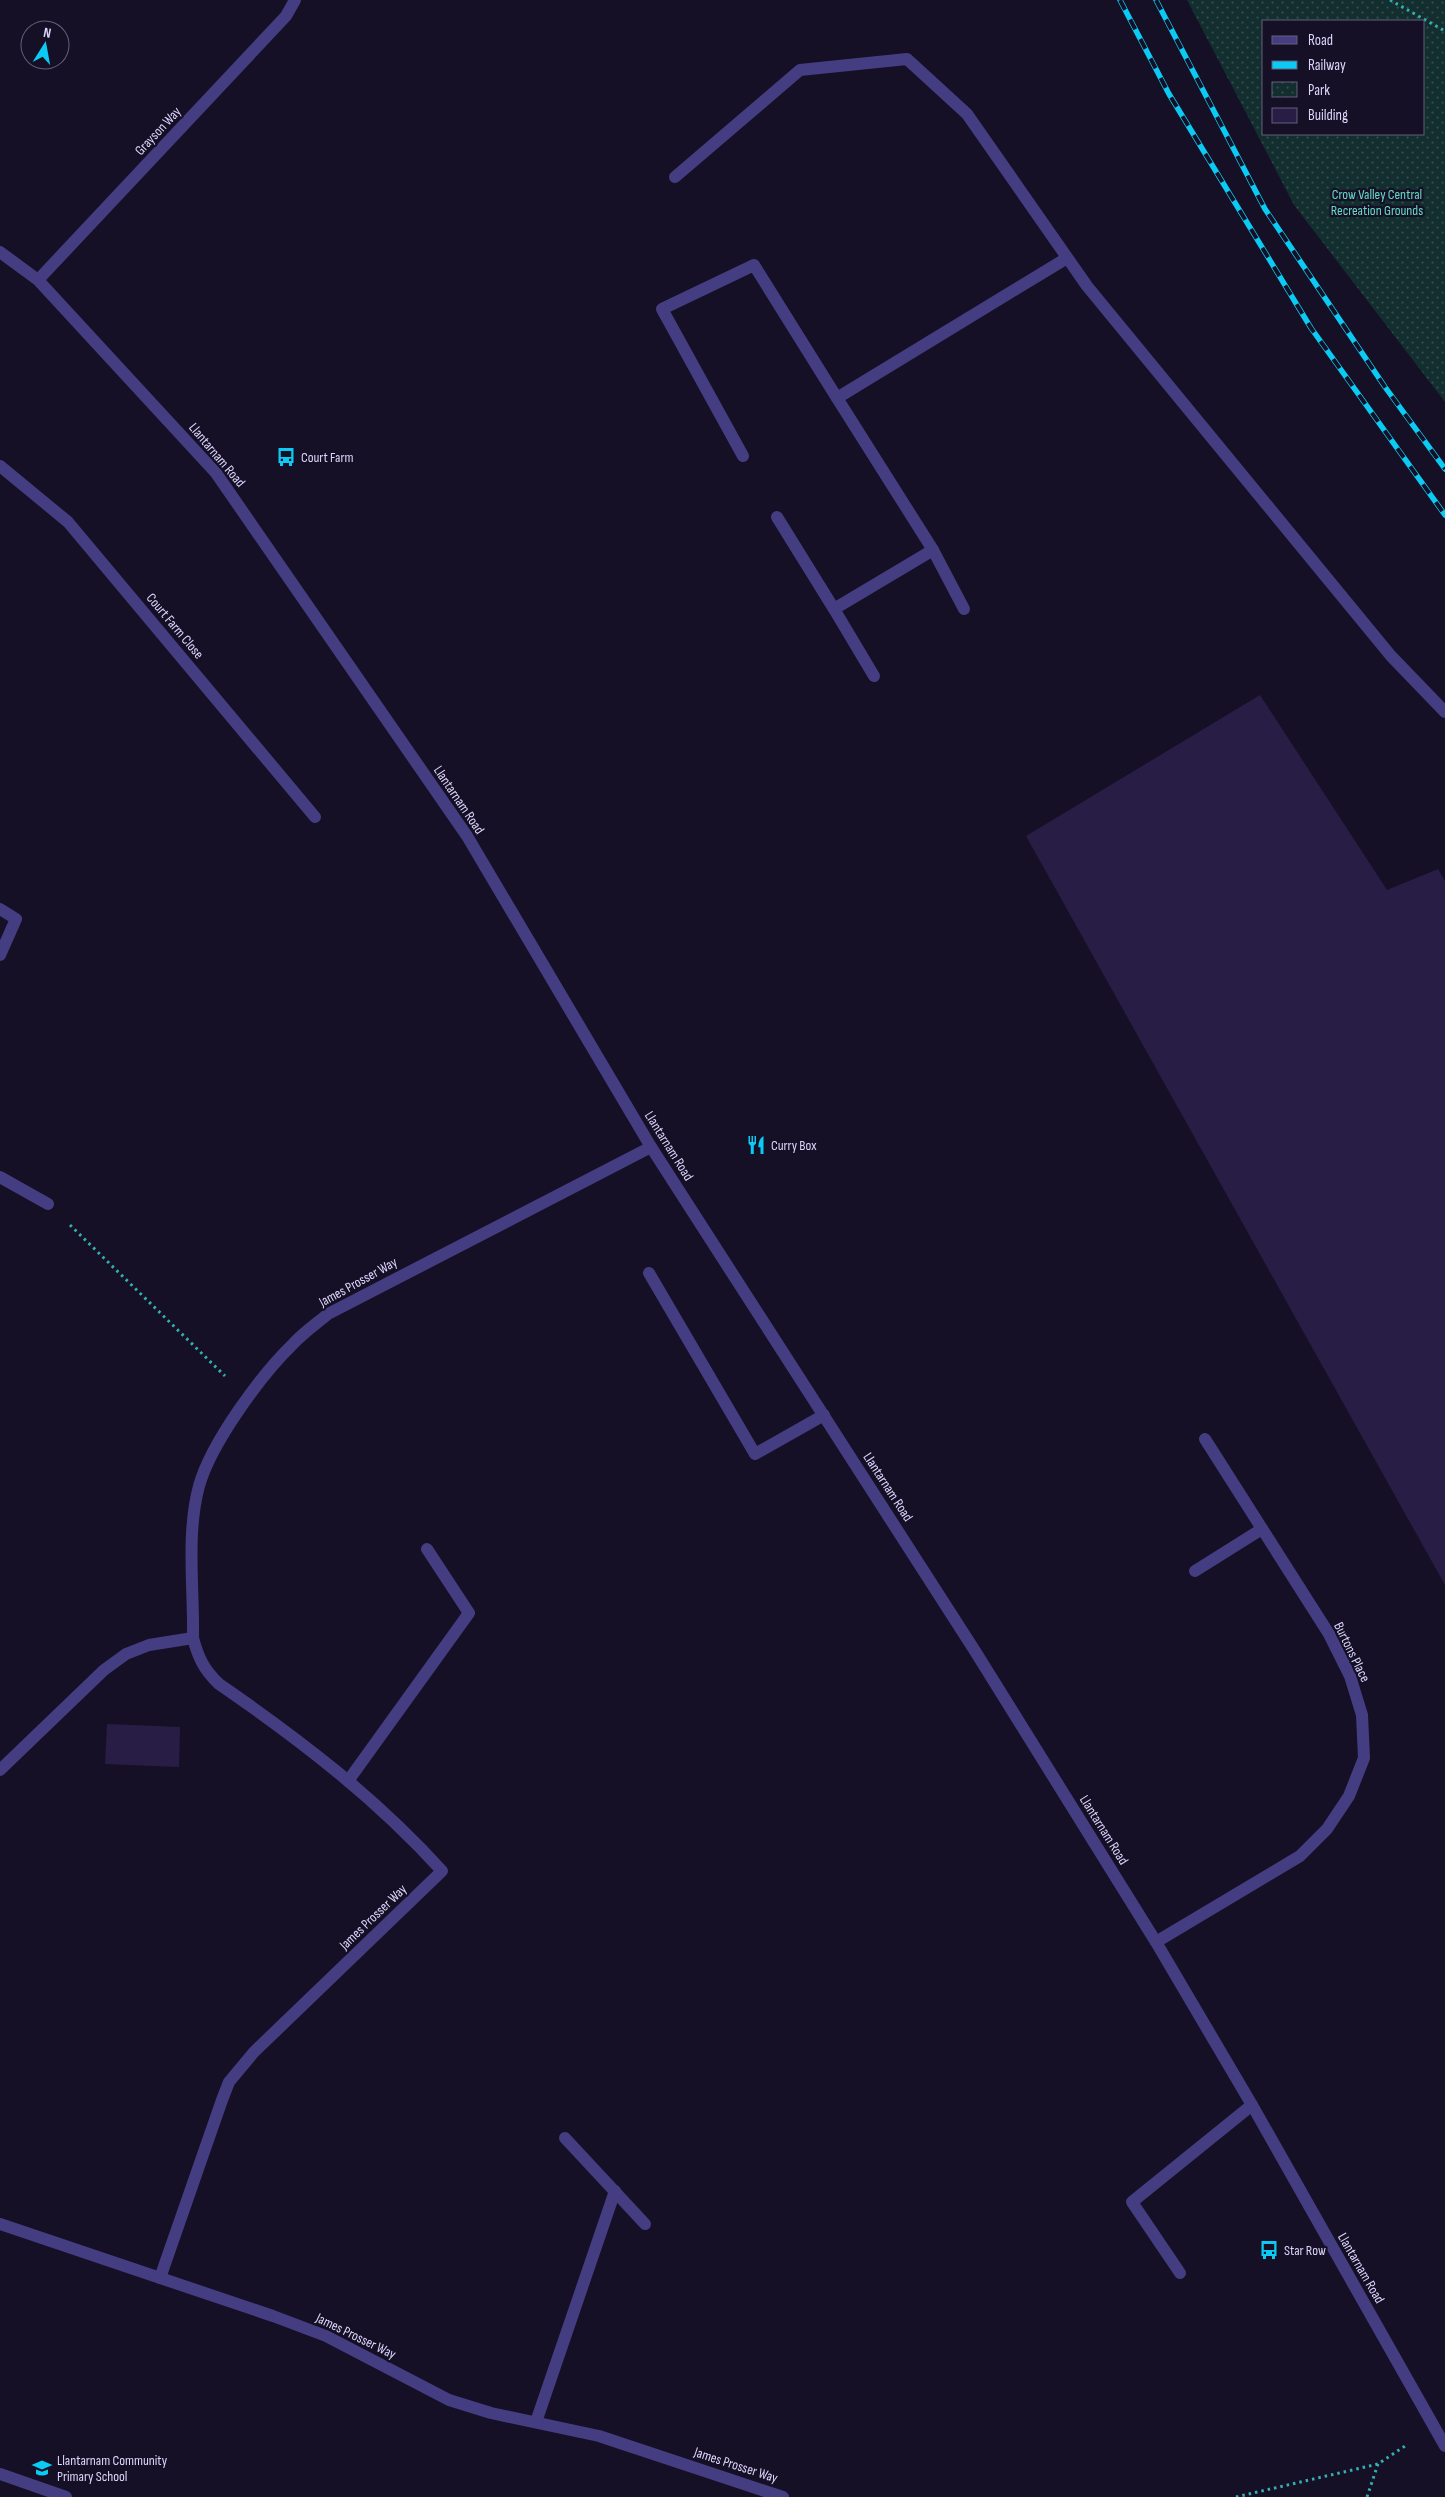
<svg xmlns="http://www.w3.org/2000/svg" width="1445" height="2497" font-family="'Sofia Sans Condensed',sans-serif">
<defs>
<pattern id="park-dots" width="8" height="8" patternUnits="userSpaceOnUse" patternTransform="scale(1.25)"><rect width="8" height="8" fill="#132e2f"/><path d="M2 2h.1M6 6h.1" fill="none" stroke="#354c4e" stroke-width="1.8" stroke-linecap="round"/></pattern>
</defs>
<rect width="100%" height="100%" fill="#151025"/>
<path fill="url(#park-dots)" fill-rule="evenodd" d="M1187 0H1445V402L1294 205ZM1264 21H1424V134H1264Z"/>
<g fill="#281d45">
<path d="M1260 695 1387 890 1438 869 1445 881V1585L1026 836Z"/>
<path d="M107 1724 180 1727 179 1767 105 1764Z"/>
</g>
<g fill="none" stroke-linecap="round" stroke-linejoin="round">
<g stroke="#35b0b2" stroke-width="3" stroke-dasharray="2.5 4" stroke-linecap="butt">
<path d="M1390 0 1445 31"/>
<path d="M70 1225 225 1376"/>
<path d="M1236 2497 1378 2464 1408 2444"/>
<path d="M1367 2497 1378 2464"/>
</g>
<g stroke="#453d82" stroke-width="12">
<path d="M675 177 800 70 907 59 967 114 1087 286 1391 656 1445 712"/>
<path d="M0 252 38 280 216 473 467 836 651 1147 975 1651 1156 1942 1252 2105 1445 2446"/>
<path d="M38 280 286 16 295 0"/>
<path d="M743 456 662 309 754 265 837 398"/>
<path d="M0 466 68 522 315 817"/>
<path d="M777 517 834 609 933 550 837 398 1067 258"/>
<path d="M933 550 964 609"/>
<path d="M834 609 874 676"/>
<path d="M0 909 16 919 0 955"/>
<path d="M0 1177 48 1204"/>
<path d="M649 1273 755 1454 824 1415"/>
<path d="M1195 1571 1262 1529"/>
<path d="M0 1770 104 1670 126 1654 149 1645 193 1638"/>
<path d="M348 1781 469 1613 427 1549"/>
<path d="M1156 1942 1300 1856 1327 1829 1349 1796 1364 1758 1362 1715 1350 1676 1329 1634 1205 1439"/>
<path d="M565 2138 645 2224"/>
<path d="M0 2224 273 2316 326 2336 449 2400 491 2413 599 2436 783 2497"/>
<path d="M1180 2273 1132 2202 1252 2105"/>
<path d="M160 2278 222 2100 229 2082 254 2052 442 1871C376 1798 299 1739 219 1684 204 1670 198 1657 193 1638 194 1589 186 1534 199 1486 211 1443 261 1375 293 1344 303 1333 316 1324 328 1314L651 1147"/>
<path d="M536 2422 615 2191"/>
<path d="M0 2474 66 2497"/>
</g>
<g stroke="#0bcbf4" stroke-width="5.5">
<g id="rail">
<path d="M1120 0 1169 94 1311 328 1445 515"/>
<path d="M1156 0 1265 209 1385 387 1445 469"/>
</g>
</g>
<use href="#rail" stroke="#151025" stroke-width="4" stroke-dasharray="11" stroke-linecap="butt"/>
</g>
<defs>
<g id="bus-bare" transform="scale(1.5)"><path d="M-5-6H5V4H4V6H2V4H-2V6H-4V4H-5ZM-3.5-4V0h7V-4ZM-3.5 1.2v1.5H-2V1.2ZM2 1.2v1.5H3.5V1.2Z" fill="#0bcbf4" stroke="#151025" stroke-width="2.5" paint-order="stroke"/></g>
<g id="restaurant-bare" transform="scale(1.5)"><path d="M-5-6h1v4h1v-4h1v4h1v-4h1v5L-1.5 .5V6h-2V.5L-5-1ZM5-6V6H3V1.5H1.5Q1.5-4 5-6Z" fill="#0bcbf4" stroke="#151025" stroke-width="2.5" paint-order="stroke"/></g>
<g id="school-bare" transform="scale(1.5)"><path d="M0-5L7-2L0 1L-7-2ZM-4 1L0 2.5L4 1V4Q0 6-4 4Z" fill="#0bcbf4" stroke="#151025" stroke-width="2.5" paint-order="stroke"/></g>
</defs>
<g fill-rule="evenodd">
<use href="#bus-bare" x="286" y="457"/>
<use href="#restaurant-bare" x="756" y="1145"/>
<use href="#bus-bare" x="1269" y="2250"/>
<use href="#school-bare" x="42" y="2468"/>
</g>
<g text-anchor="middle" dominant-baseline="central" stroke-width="4.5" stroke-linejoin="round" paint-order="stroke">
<g font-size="14" fill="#ddd6fd" stroke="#151025">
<text transform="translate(158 131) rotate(-47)">Grayson Way</text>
<text transform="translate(217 455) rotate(50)">Llantarnam Road</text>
<text transform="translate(175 626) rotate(50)">Court Farm Close</text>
<text transform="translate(459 800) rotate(56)">Llantarnam Road</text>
<text transform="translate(669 1146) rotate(58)">Llantarnam Road</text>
<text transform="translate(358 1282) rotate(-29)">James Prosser Way</text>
<text transform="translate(888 1487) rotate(57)">Llantarnam Road</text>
<text transform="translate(1352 1652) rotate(64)">Burtons Place</text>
<text transform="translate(1104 1830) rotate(58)">Llantarnam Road</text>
<text transform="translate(373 1917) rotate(-44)">James Prosser Way</text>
<text transform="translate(1361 2268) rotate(60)">Llantarnam Road</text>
<text transform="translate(356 2336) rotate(26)">James Prosser Way</text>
<text transform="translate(736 2465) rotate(18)">James Prosser Way</text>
</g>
<g font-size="14" fill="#65dac6" stroke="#151025">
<text x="1377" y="194">Crow Valley Central<tspan x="1377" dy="16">Recreation Grounds</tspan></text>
</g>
<g font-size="14" fill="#ddd6fd" stroke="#151025" text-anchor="start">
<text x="301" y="457">Court Farm</text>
<text x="771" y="1145">Curry Box</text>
<text x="1284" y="2250">Star Row</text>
<text x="57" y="2460">Llantarnam Community<tspan x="57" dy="16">Primary School</tspan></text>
</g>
</g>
<rect x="1262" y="20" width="162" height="115" fill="#151025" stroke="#655f7b"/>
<rect x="1272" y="36" width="25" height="8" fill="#453d82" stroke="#655f7b"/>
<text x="1308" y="45" font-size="15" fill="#ddd6fd">Road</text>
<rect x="1272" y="61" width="25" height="8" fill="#0bcbf4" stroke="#655f7b"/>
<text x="1308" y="70" font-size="15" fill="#ddd6fd">Railway</text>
<rect x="1272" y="82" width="25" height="15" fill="url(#park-dots)" stroke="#655f7b"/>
<text x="1308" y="95" font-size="15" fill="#ddd6fd">Park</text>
<rect x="1272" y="108" width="25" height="15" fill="#281d45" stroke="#655f7b"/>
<text x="1308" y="120" font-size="15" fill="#ddd6fd">Building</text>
<g transform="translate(45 45) rotate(11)"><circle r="24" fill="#151025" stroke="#655f7b"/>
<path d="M0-4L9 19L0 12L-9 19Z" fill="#0bcbf4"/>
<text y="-8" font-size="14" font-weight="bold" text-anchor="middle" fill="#ddd6fd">N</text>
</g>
</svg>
